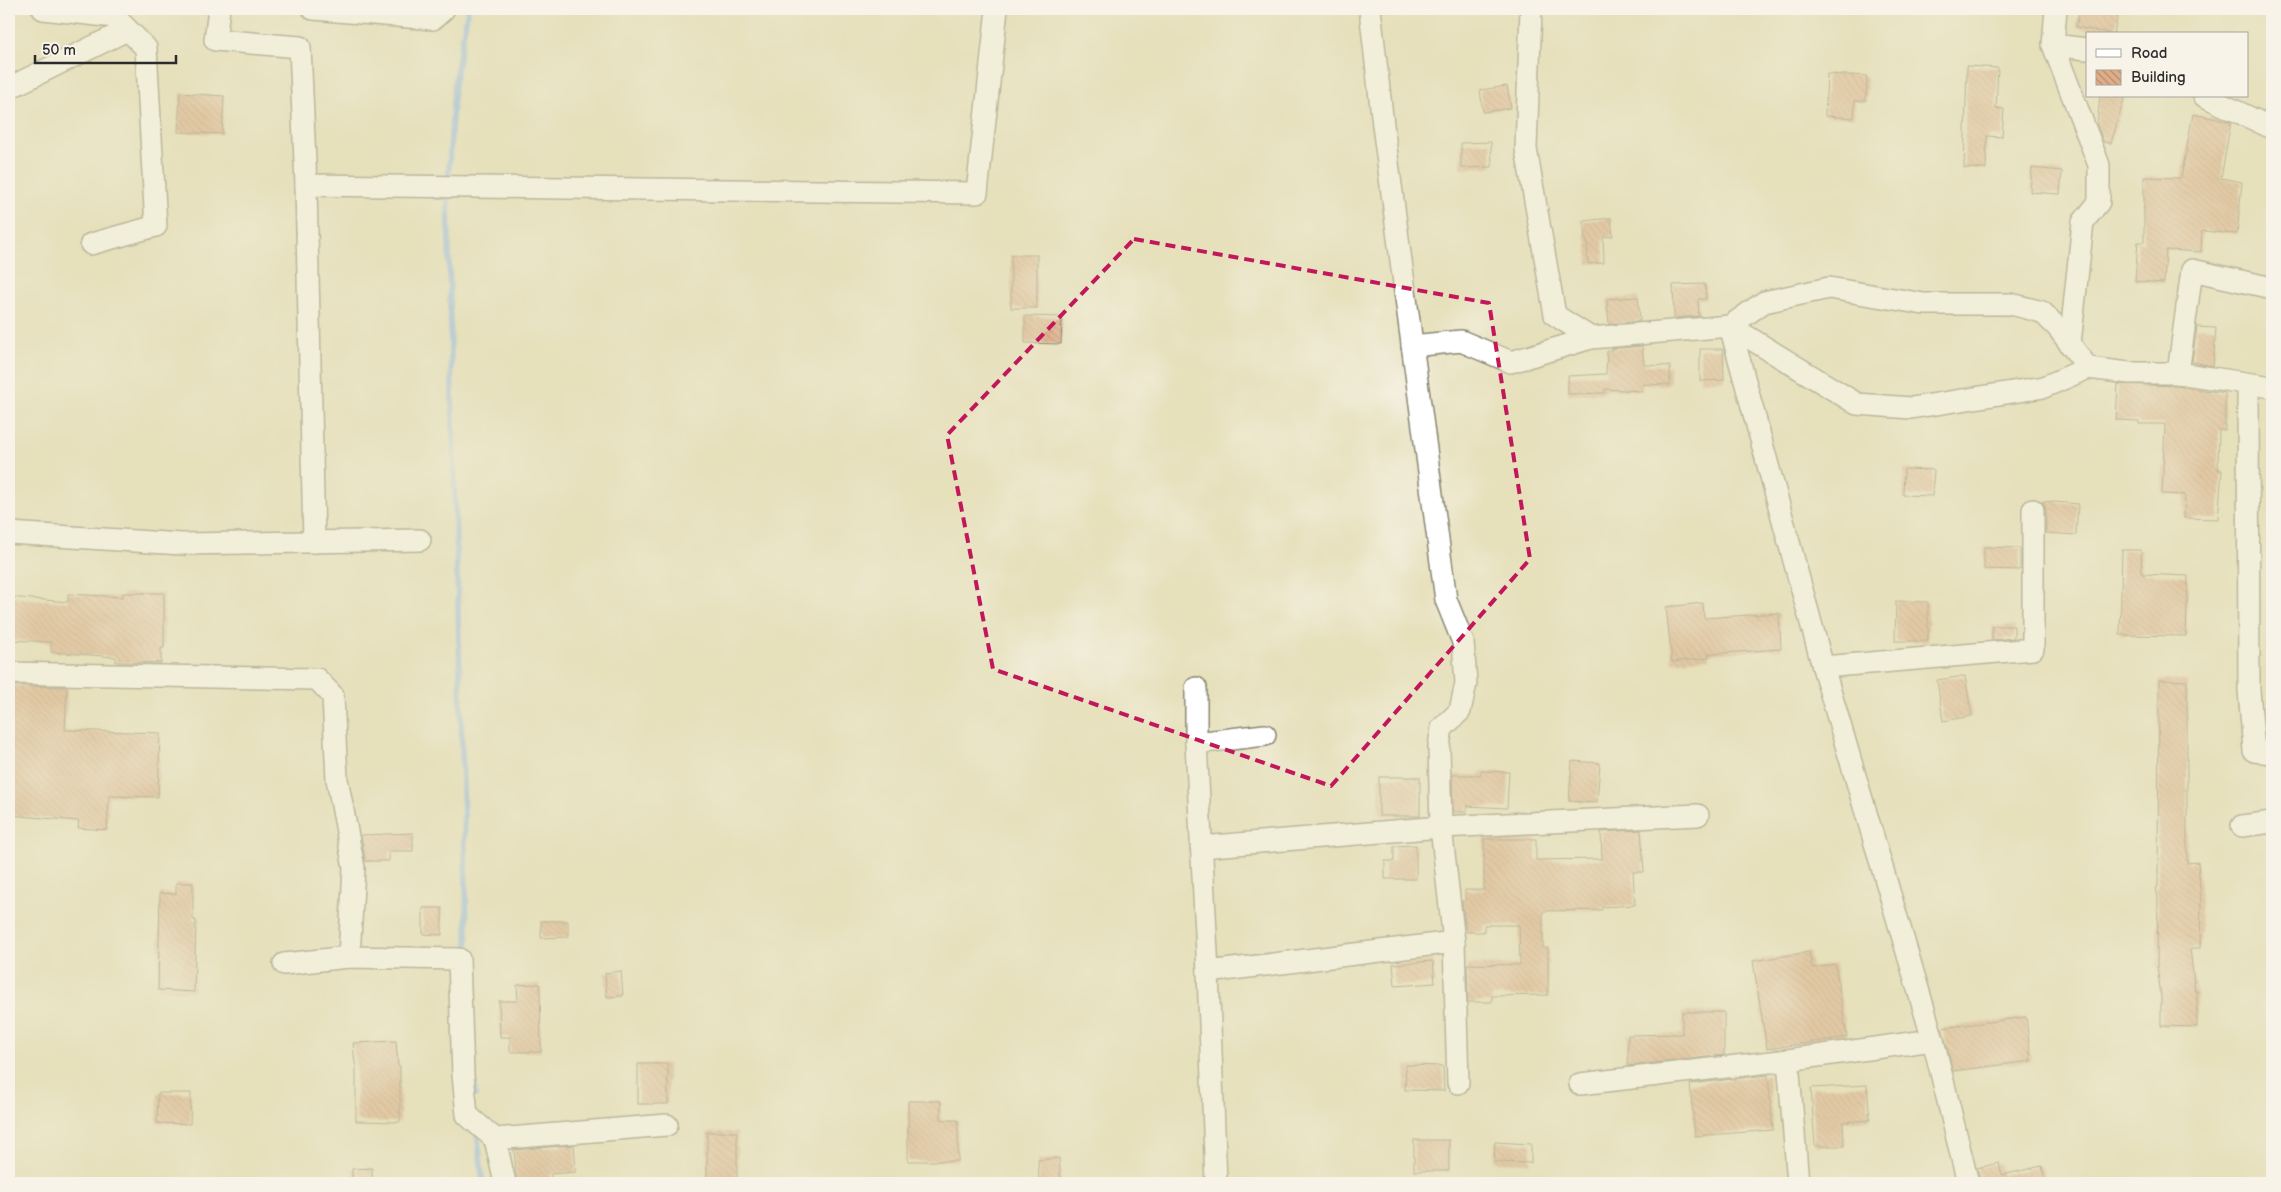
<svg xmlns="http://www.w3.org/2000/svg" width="2281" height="1192" font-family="'Balsamiq Sans',sans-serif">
<defs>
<pattern id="building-back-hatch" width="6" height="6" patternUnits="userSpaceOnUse" patternTransform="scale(1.25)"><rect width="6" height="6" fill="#dfad88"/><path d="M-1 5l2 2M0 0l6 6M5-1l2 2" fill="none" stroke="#b58d6f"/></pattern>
</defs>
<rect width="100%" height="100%" fill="#f7f3e8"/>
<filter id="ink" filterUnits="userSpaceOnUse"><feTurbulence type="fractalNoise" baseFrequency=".02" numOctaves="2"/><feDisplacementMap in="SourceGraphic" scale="10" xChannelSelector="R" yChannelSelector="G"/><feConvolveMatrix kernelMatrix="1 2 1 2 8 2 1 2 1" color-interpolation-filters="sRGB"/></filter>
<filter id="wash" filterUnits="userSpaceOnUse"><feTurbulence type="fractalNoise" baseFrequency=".0096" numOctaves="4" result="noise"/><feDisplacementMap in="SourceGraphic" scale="20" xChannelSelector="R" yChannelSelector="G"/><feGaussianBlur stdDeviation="1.12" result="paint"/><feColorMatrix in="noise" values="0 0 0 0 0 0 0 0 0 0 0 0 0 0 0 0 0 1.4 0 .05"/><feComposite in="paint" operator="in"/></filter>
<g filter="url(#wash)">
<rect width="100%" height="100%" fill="#e6e0bb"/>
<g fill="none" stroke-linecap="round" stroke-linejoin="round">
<g stroke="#82b2ed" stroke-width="5.5">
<path d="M448 183 454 85 468 9"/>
<path d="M448 192 451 359 468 960"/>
<path d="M472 1029 475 1095"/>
<path d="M477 1131 483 1183"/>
</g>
</g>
<g id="blocks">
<g fill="url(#building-back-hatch)">
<path d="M2080 9H2119L2114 34 2076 27Z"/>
<path d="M1967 66 1998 68 1996 108 2004 109 2002 137 1987 136 1986 169 1964 168Z"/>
<path d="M1827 74 1867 76 1866 101H1855L1854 118 1825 116Z"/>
<path d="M1507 86 1511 108 1483 112 1480 90Z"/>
<path d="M180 93 224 96 222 134 178 132Z"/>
<path d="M2100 96H2125L2111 143 2104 142 2097 125Z"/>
<path d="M2193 114 2231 122 2221 178 2242 182 2237 234 2202 231 2201 252 2166 250 2164 283 2135 281 2138 242H2144V177L2181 178Z"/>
<path d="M1491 142 1492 167 1461 168V143Z"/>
<path d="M2032 168 2062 171 2060 194 2030 192Z"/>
<path d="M1611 218 1613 236 1603 237 1604 263 1588 264 1587 239H1585L1583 221Z"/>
<rect x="1011" y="255" width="26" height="53"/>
<path d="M1705 284 1706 299H1698L1699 316 1674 318 1673 285Z"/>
<path d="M1638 297 1640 321 1609 324 1607 299Z"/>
<path d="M1025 316 1062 317 1061 344 1025 343Z"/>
<path d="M2197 327 2216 328 2213 366 2192 362Z"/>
<path d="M1642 346 1644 365 1670 366V385L1643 384 1642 391 1605 389V393L1568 394V376L1606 374 1607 351H1611V349Z"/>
<path d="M1700 349H1723L1724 380 1700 381Z"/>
<path d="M2118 384 2177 386 2225 393V430H2219L2218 470H2222L2218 519 2184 518 2185 495 2162 494 2165 424H2139V421L2116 420Z"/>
<path d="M1904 469 1934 470 1932 496 1903 495Z"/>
<path d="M2043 501 2078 504 2076 535 2046 533V510Z"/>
<path d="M1984 547 2020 548V570L1984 569Z"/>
<path d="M2122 550H2141L2142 574 2188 576 2186 636 2120 635Z"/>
<path d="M123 593H164V648H161V663L116 662V657L51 652V642L9 640V597L68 602V594L123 597Z"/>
<path d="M1896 601 1928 602V641H1895Z"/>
<path d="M1703 603 1704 618 1779 613 1781 649 1708 654 1709 658 1672 662 1666 607Z"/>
<path d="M1992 626H2014V638L1992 640Z"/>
<path d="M1965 676 1972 716 1943 721 1937 680Z"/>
<path d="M2159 680 2187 681V863L2198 862 2201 902 2200 948H2190L2195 991H2197V1027L2161 1026V997L2157 964 2158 898 2156 888 2158 887Z"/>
<path d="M13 686 67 687 65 730 160 733 158 797 109 796 107 830 78 828 79 821 9 815V728Z"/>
<path d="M1572 761 1600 763 1597 803 1569 801Z"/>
<path d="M1481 771 1509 772 1507 808 1467 806V812H1453L1452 775H1480Z"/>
<rect x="1379" y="777" width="41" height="39"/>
<path d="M1641 830 1644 872H1633L1635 905 1602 907V910L1543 911V948H1548V995L1492 996V1002H1468L1467 964 1520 965 1519 925H1484V932H1466L1462 901H1465V890H1484V839H1536V860L1602 859 1601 832Z"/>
<path d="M413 833V851H389V861H365L361 835Z"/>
<path d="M1416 845V879H1385V861H1394V846Z"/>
<path d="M176 883H193V920H196L194 992 158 990 160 893 176 894Z"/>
<path d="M423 908H442V935L423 934Z"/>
<path d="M541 921H568V937L541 938Z"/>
<path d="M1809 952 1812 968 1835 964 1847 1037 1767 1049 1753 961Z"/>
<path d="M1433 961 1435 983 1395 986 1393 964Z"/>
<path d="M621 971 623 996 607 997 605 973Z"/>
<path d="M540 984 541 1052H510V1037H500L499 1001H518L517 985Z"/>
<path d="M1682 1012H1724V1055L1628 1066V1035L1682 1034Z"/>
<path d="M2026 1017 2031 1061 1953 1071 1942 1028Z"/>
<path d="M396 1041 398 1066H400V1122L356 1121V1064H355L353 1043Z"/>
<rect x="638" y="1064" width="30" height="40"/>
<path d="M1406 1065 1443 1066 1444 1091 1405 1090Z"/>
<path d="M1768 1075 1773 1130 1695 1136 1690 1084Z"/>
<path d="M1867 1085 1870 1120 1843 1122 1844 1146H1815L1811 1088Z"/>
<path d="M158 1093H191L190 1124 157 1123Z"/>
<path d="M908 1101H941V1120H958V1161H908Z"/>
<rect x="707" y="1132" width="30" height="47"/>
<rect x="1414" y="1140" width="35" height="31"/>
<path d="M1495 1142 1531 1144V1163L1494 1162Z"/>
<path d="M574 1145 576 1172 551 1174V1183H517L514 1150Z"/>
<path d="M1059 1158 1061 1183H1039L1038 1160Z"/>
<path d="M1999 1163 2002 1175 2042 1166 2046 1183H1981L1977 1168Z"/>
<path d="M372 1168V1183H352V1169Z"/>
</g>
</g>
</g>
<g filter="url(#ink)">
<use href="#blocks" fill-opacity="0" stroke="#888673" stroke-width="1"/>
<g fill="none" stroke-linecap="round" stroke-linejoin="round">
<g stroke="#888673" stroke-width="24">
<g id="minor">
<path d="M43 9 115 17 146 48 156 226 91 244"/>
<path d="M219 9 215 40 300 47 306 185"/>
<path d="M313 9 433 19 444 9"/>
<path d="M1370 9 1383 125 1446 600 1463 642 1466 683 1460 711 1442 728 1439 746 1441 827 1454 942 1458 1083"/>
<path d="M1531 9 1526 149 1555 315 1591 338"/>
<path d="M2056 9 2053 45 2099 165V202L2083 222 2070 344"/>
<path d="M2053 45 2087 49"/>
<path d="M9 88 127 30"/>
<path d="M2204 96 2272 128"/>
<path d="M1412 346 1461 341 1511 362 1591 338 1730 326 1857 404 1911 408 2044 387 2088 368 2129 373H2178L2272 387"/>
<path d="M2178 373 2192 270 2272 288"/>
<path d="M2248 384 2249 690 2254 751 2272 753"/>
<path d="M9 533 182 544 420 540"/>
<path d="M314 542 306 185 977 193 997 9"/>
<path d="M1823 667 2033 649V510"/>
<path d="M9 673 317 679 333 696 337 779 354 868 349 957"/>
<path d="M1196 688V743L1208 972 1216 1183"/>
<path d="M1196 743 1265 735"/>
<path d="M2242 826 2272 822"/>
<path d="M1201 847 1441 827 1698 815"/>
<path d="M284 964 349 957 459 959 463 1075 467 1115 495 1139 505 1183"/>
<path d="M1208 972 1454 942"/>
<path d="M1933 1040 1823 667 1730 326 1764 302 1829 288 1924 304H2011L2042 312 2058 328 2088 368"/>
<path d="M1788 1060 1798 1183"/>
<path d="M1580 1084 1788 1060 1933 1040 1968 1183"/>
<path d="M495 1139 667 1125"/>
</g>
</g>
<use href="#minor" stroke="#fff" stroke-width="21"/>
</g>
</g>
<path d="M0 0H2281V1192H0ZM1134 239 1489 303 1530 559 1331 786 993 669 947 435Z" fill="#e6e0bb" fill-opacity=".55" fill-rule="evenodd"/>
<path fill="none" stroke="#c2185b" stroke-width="4" stroke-dasharray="10 6" stroke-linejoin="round" d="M1134 239 1489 303 1530 559 1331 786 993 669 947 435Z"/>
<rect width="2281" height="1192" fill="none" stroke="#f7f3e8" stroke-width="30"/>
<rect x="2086" y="32" width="162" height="65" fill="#f7f3e8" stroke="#a5a39c"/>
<rect x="2096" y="49" width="25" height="8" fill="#ffffff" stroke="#a5a39c"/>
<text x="2131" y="58" font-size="15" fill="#2b2b2b">Road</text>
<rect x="2096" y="70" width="25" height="15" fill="url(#building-back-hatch)" stroke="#a5a39c"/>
<text x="2131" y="82" font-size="15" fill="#2b2b2b">Building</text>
<path d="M35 55v8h141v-8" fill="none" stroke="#2b2b2b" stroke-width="2.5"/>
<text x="42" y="55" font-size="15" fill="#2b2b2b" stroke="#f7f3e8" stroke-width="4" paint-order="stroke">50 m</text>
</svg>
